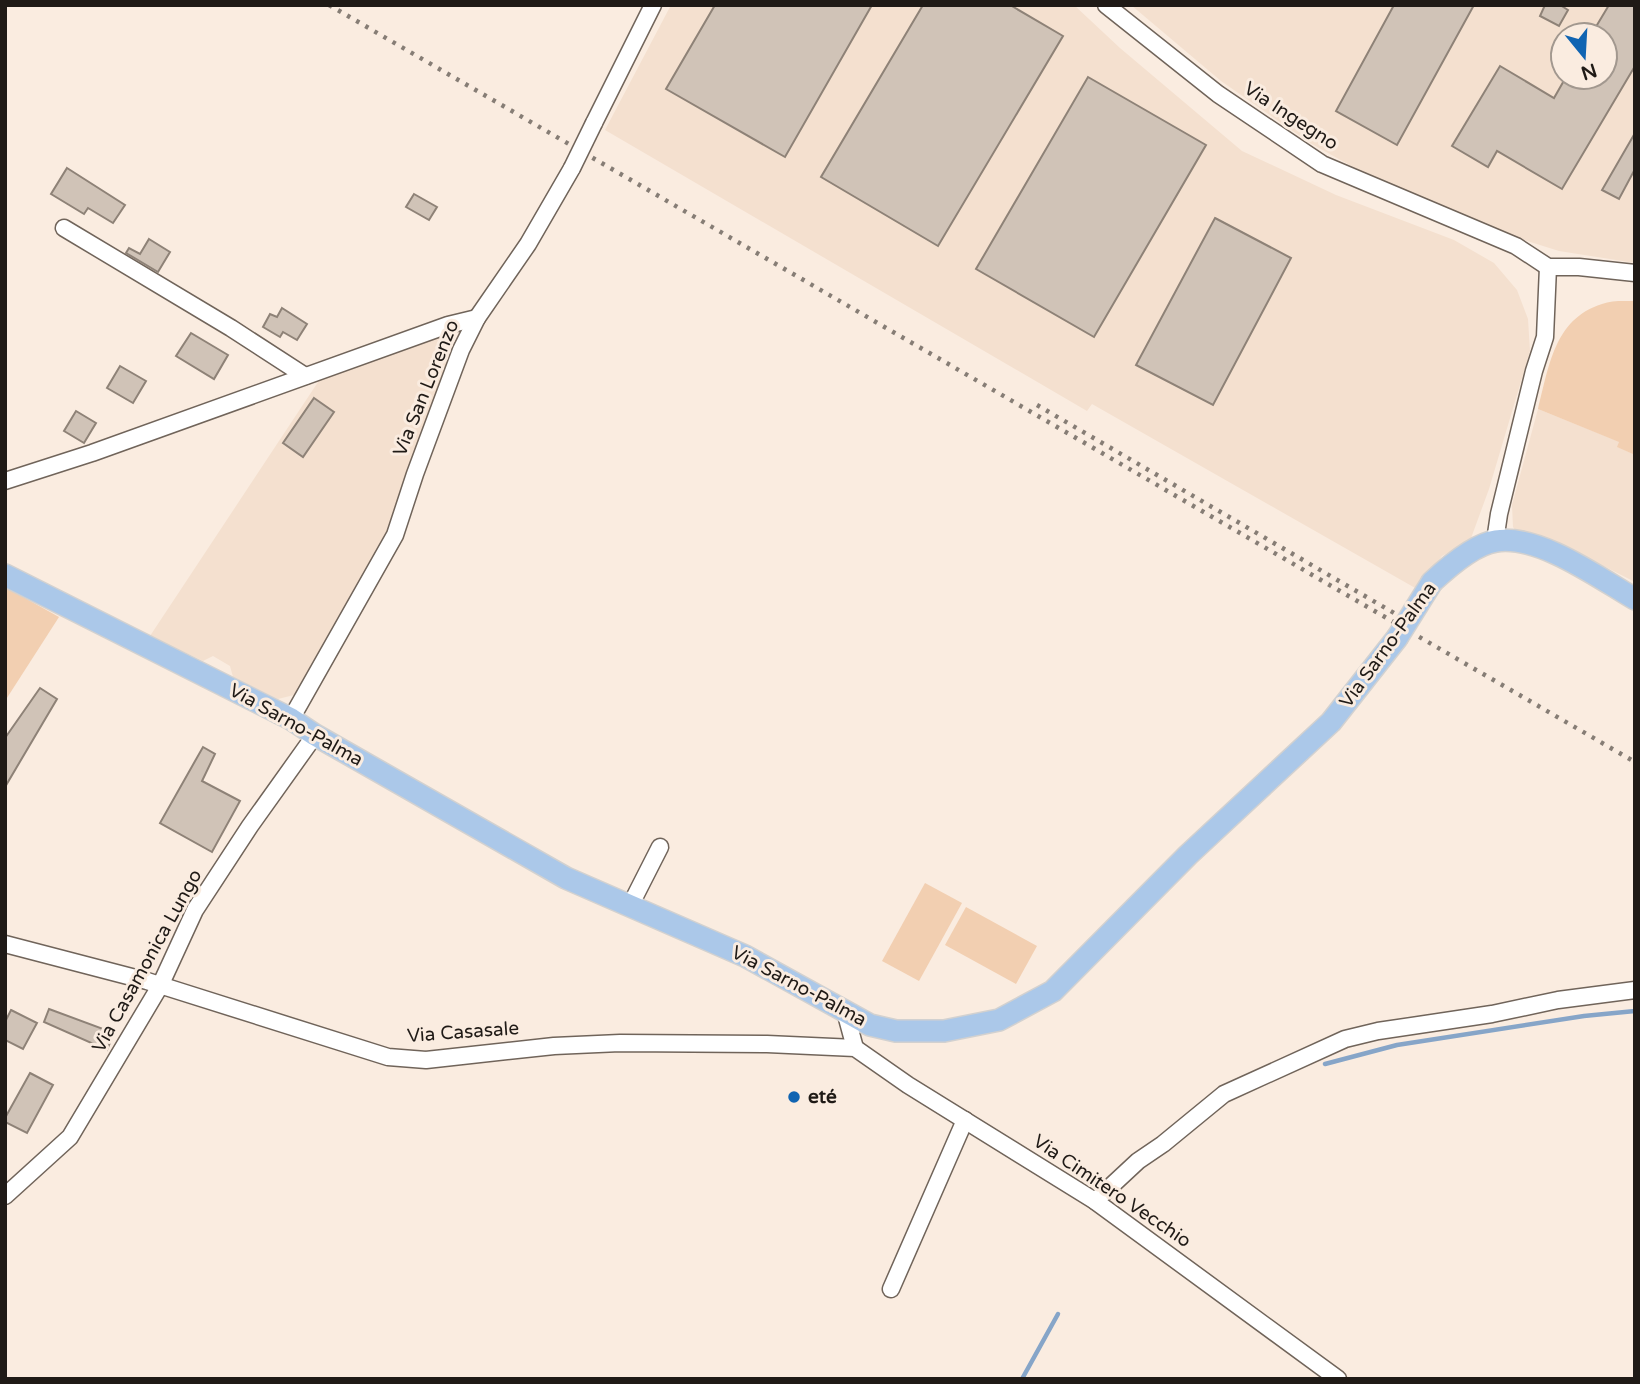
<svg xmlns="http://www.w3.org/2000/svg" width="1640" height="1384" font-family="'Varela Round',sans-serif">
<rect width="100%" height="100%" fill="#faece0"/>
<g fill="#f4e0cf" fill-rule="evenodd">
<path d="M671 5H1074L1120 48 1242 151 1336 195 1454 240 1494 263 1517 290 1528 319 1530 351 1489 489 1470 541 1442 556 1417 589 1092 404 1087 411 605 130Z"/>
<path d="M1131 5H1635V263L1559 251 1518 238 1355 168 1310 143 1221 81ZM1563 35H1605V77H1563Z"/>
<path d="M444 334 452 339 446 364 387 530 294 695 278 699 233 677 230 666 213 656 203 661 150 636 322 376Z"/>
<path d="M1538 409 1620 442 1618 447 1635 455V582L1566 547 1527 533 1518 534 1513 527 1512 505Z"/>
</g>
<g fill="#f2cfb1">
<path d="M1635 301V455L1617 447 1619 442 1538 409C1549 367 1554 319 1602 304 1612 300 1624 301 1635 301Z"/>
<path d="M5 587 59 617 5 701Z"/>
<path d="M925 883 962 903 919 981 882 961Z"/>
<path d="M966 907 1037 946 1016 984 945 945Z"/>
</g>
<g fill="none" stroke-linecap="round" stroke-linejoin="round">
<g stroke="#86a5c8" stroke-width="4.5">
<path d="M1325 1064 1397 1045 1584 1016 1635 1011"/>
<path d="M1022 1379 1058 1314"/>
</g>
</g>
<g fill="#d0c3b7" stroke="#8e8277" stroke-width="2">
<path d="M715 5H872L785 157 666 89Z"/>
<path d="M923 5H1010L1063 36 938 246 821 177Z"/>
<path d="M1394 5H1474L1397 145 1336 111Z"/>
<path d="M1545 5H1560L1568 10 1559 26 1540 16Z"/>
<path d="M1609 5H1635V66L1562 189 1497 151 1488 167 1452 146 1500 66 1554 98 1566 77H1605V35H1591Z"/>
<path d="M1088 77 1206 145 1094 337 976 269Z"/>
<path d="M1635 133V169L1619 199 1602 190Z"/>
<path d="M67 168 125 205 113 223 88 208 84 214 51 194Z"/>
<path d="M414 194 437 207 429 220 406 207Z"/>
<path d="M1215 218 1291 258 1213 405 1136 365Z"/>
<path d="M149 239 170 252 158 272 126 253 129 248 140 254Z"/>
<path d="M282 308 307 324 297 340 283 332 280 337 263 327 270 314 277 317Z"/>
<path d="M191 333 228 355 214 379 176 356Z"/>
<path d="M120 366 146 381 133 403 107 388Z"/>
<path d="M314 398 334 412 303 457 283 443Z"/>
<path d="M76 411 96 423 84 443 64 431Z"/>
<path d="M40 688 57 699 5 787V738Z"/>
<path d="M203 747 215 754 202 781 240 801 212 852 160 823Z"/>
<path d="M49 1009 114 1033 107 1050 44 1022Z"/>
<path d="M11 1010 37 1023 23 1049 5 1040V1022Z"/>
<path d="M30 1073 53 1085 27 1133 5 1122V1118Z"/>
</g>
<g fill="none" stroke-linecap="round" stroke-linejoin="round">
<g stroke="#70645a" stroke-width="19">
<g id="minor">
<path d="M1106 5 1218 94 1322 164 1516 246 1548 267H1579L1635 273"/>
<path d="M594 123 653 5"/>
<path d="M64 228 231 328 305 376"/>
<path d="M5 481 92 453 448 325 477 318"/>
<path d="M1495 541 1499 514 1534 371 1545 337 1548 267"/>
<path d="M291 719 395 535 415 474 461 350 477 318 528 244 572 168"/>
<path d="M630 906 660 847"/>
<path d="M5 944 147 981 388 1057 426 1060 554 1046 620 1043 767 1044 855 1048 908 1085 1095 1201 1338 1379"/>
<path d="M845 1011 855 1048"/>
<path d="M5 1196 70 1137 160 986 195 910 250 826 315 735"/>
<path d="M1095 1201 1138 1161 1163 1144 1224 1094 1345 1039 1378 1031 1492 1014 1558 1000 1635 990"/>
<path d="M891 1289 965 1120"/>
</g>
</g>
<g stroke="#d2d1d0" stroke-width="24">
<g id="major">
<path d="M5 575 291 719 315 735 566 878 745 956 870 1025 896 1031H944L999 1020 1053 991 1188 855 1331 722 1397 638"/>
<path d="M1432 582C1447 568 1475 544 1496 541 1539 534 1599 578 1635 599"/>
</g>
</g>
<use href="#minor" stroke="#fff" stroke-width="16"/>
<use href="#major" stroke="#abc8e9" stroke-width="21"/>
<g stroke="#867d75" stroke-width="4.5" stroke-dasharray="3.5 7" stroke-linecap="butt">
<path d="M329 5 1635 762"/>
<path d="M1037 405 1406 620"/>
</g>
<g stroke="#70645a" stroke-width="19" stroke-linecap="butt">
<path id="minor-bridge" d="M572 168 594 123"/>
</g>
<g stroke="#d2d1d0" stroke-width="24" stroke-linecap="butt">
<path id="major-bridge" d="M1397 638 1432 582"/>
</g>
<use href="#minor-bridge" stroke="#fff" stroke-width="16"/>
<use href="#major-bridge" stroke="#abc8e9" stroke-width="21"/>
</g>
<circle fill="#1064b2" stroke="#faece0" stroke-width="2.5" cx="794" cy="1097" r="7"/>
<g text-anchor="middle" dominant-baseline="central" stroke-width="6" stroke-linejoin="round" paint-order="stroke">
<g font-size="19" fill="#1f1a16" stroke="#faece0">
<text transform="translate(1291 116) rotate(33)">Via Ingegno</text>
<text transform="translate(426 388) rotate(-68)">Via San Lorenzo</text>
<text transform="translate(1388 645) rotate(-54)">Via Sarno-Palma</text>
<text transform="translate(296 725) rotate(29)">Via Sarno-Palma</text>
<text transform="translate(147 961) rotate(-61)">Via Casamonica Lungo</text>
<text transform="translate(799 986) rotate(28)">Via Sarno-Palma</text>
<text transform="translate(463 1032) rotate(-4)">Via Casasale</text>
<text transform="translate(1112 1191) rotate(34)">Via Cimitero Vecchio</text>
</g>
<g font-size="19" font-weight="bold" fill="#1f1a16" stroke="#faece0" text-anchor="start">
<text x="808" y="1097">eté</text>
</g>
</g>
<rect width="1640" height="1384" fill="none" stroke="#1f1a16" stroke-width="14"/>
<g transform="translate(1584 56) rotate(162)"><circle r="33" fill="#faece0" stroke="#a2988f" stroke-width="2"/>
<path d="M0-5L12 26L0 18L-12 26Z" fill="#1064b2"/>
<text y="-10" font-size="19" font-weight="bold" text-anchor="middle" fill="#1f1a16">N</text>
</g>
</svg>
